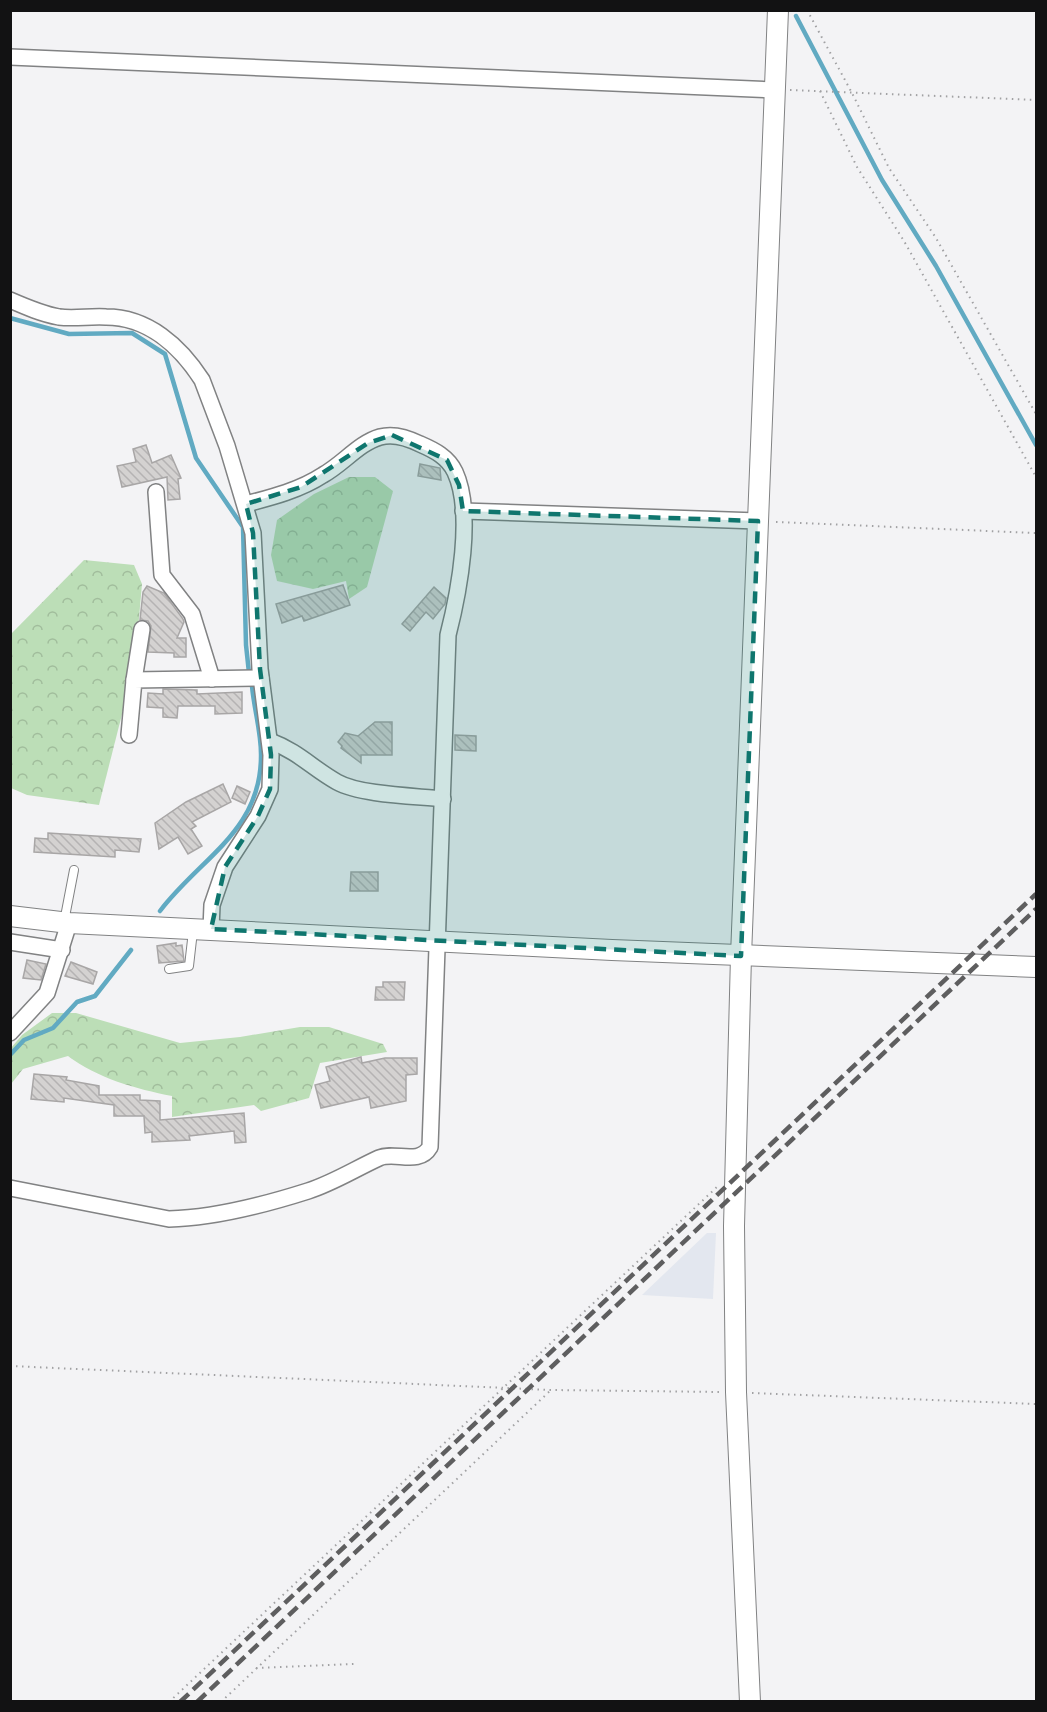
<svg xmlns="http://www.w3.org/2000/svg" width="1047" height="1712" font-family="'Work Sans',sans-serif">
<defs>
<pattern id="forest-crowns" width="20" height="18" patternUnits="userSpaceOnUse" patternTransform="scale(1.5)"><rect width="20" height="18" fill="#bcdeb7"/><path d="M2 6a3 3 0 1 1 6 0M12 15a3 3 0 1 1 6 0" fill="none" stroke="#a1bd9c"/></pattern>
<pattern id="building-back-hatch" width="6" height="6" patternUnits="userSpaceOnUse" patternTransform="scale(1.5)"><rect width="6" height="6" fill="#d4d2d1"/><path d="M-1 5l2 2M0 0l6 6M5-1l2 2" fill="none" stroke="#b5b3b3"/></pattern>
</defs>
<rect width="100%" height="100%" fill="#f3f3f5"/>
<path fill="#e3e7ef" d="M707 1233H716L713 1299 642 1295Z"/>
<g fill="url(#forest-crowns)">
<path d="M349 477H375L393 491 367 587 349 599 346 581 313 589 277 581 271 555 277 520 314 494Z"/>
<path d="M84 560 134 565 142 584 135 663 99 805 27 795 11 788 10 635Z"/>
<path d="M52 1013H76L180 1043 240 1037 300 1027H329L383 1044 387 1052 320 1063 309 1098 261 1111 254 1105 172 1117V1096C136 1089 97 1078 68 1056L23 1069 11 1084V1048L22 1035Z"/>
</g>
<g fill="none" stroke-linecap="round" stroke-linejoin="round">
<g stroke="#61aac2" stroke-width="4.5">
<path d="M796 16 882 180 936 266 1036 445"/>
<path d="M10 318 69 334 132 333 165 354 196 458 243 527 246 645 249 673"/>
<path d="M160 911C201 857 262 831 261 754 261 731 254 709 252 686"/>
<path d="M10 1055 24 1040 53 1028 77 1002 95 996 131 950"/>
</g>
</g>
<g fill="url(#building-back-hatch)" stroke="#a8a6a6" stroke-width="1.5">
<path d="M146 445 152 463 171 455 181 478 178 479 180 499 168 500 167 477 122 487 117 466 136 462 133 449Z"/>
<path d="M420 464 440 468 441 480 418 476Z"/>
<path d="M343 585 350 605 304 621 302 616 282 623 276 604Z"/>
<path d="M147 586 164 593 183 619 184 622 177 638H186V657H174V653L148 652 151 626 148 621 140 620 143 592Z"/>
<path d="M434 587 446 598 445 604 433 619 426 612 410 631 402 624Z"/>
<path d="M163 689 197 690V694L242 692V713L215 714V706H178L177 718 163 717V708L147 707 148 693 163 694Z"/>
<path d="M375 722H392V755H361V763L341 748 342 746 338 742 345 733 358 736Z"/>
<path d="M455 735 476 736V751L455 750Z"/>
<path d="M223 784 231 802 192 822 196 826 191 829 202 846 188 854 178 837 159 849 155 823 186 802Z"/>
<path d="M237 786 250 792 245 804 232 798Z"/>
<path d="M48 833 141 839 139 852 115 850V857L34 852 35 838 48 839Z"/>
<path d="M351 872H378V891H350Z"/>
<path d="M176 943V946L182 945 184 961 159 963 157 946Z"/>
<path d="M27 960 46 964 41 980 23 978Z"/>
<path d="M71 962 97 972 93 984 65 976Z"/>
<path d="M383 982H405L404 1000H375L376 987H383Z"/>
<path d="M361 1057 362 1063 385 1058H417V1074L406 1075V1101L371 1108 369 1097 321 1108 315 1085 330 1081 326 1067Z"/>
<path d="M34 1074 67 1077 66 1080 99 1086V1095H140V1100L160 1101V1120L244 1113 246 1142 235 1143 234 1131 189 1136 190 1140 152 1142V1132L145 1133 144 1116H114V1105L64 1098V1102L31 1099Z"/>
</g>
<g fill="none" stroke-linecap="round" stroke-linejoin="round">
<g stroke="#818283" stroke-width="10">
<g id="service">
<path d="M64 922 74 870"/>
<path d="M169 969 189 966 193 931"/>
</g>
</g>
<g stroke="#818283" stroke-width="18">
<g id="minor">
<path d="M10 57 775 90"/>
<path d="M10 300C26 307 42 314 59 317 74 319 90 316 106 317 148 317 180 346 202 380L227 446 253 533 260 669 271 755 270 789 258 816 225 867 212 905 211 929"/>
<path d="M156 492 162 575 192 614 212 679"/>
<path d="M463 511 758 521"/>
<path d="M134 680 142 629"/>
<path d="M129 735 134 680 261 678"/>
<path d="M270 741C299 752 312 768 337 782 360 795 416 796 443 799"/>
<path d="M10 942 62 950"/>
<path d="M10 1033 47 993 69 923"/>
<path d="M10 1188 169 1219C215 1218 264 1205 308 1191 333 1183 355 1169 379 1158 395 1151 419 1166 430 1147L448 635C459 592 474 513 455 472 448 457 434 450 420 444 408 438 394 433 380 437 359 443 343 464 323 475 300 490 273 497 246 504"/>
</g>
</g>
<g stroke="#818283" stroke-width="22">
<g id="tertiary">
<path d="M10 916 69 923 612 950 1036 967"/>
<path d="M750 1702 736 1392 734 1226 741 956 778 10"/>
</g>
</g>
<g stroke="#a1a1a3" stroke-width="2" stroke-dasharray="1.5 4.5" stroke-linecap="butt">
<path d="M807 10 852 93 889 168 936 238 1036 414"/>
<path d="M790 90 1036 100"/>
<path d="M820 91 857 167 904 241 1036 477"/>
<path d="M776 522 1036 533"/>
<path d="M10 1366 551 1390 719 1392"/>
<path d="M752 1393 1036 1404"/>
<path d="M256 1668 354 1664"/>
<path d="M169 1702 718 1186"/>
<path d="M221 1702 551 1390"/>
</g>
<use href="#service" stroke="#fff" stroke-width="8"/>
<use href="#minor" stroke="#fff" stroke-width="15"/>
<use href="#tertiary" stroke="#fff" stroke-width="20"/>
<g stroke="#5e5e5f" stroke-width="4.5" stroke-dasharray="12 6" stroke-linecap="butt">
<path d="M180 1702 1036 894"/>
<path d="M197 1702 1036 909"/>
</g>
</g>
<path fill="#0f766e" fill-opacity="0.2" stroke="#0f766e" stroke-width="4.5" stroke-dasharray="12 8" stroke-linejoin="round" d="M392 435 447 460 459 485 463 511 758 521 741 956 211 929 225 867 258 816 270 789 271 755 260 669 253 533 246 504 301 487 368 443Z"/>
<rect width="1047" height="1712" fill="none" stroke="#121213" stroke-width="24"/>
</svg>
